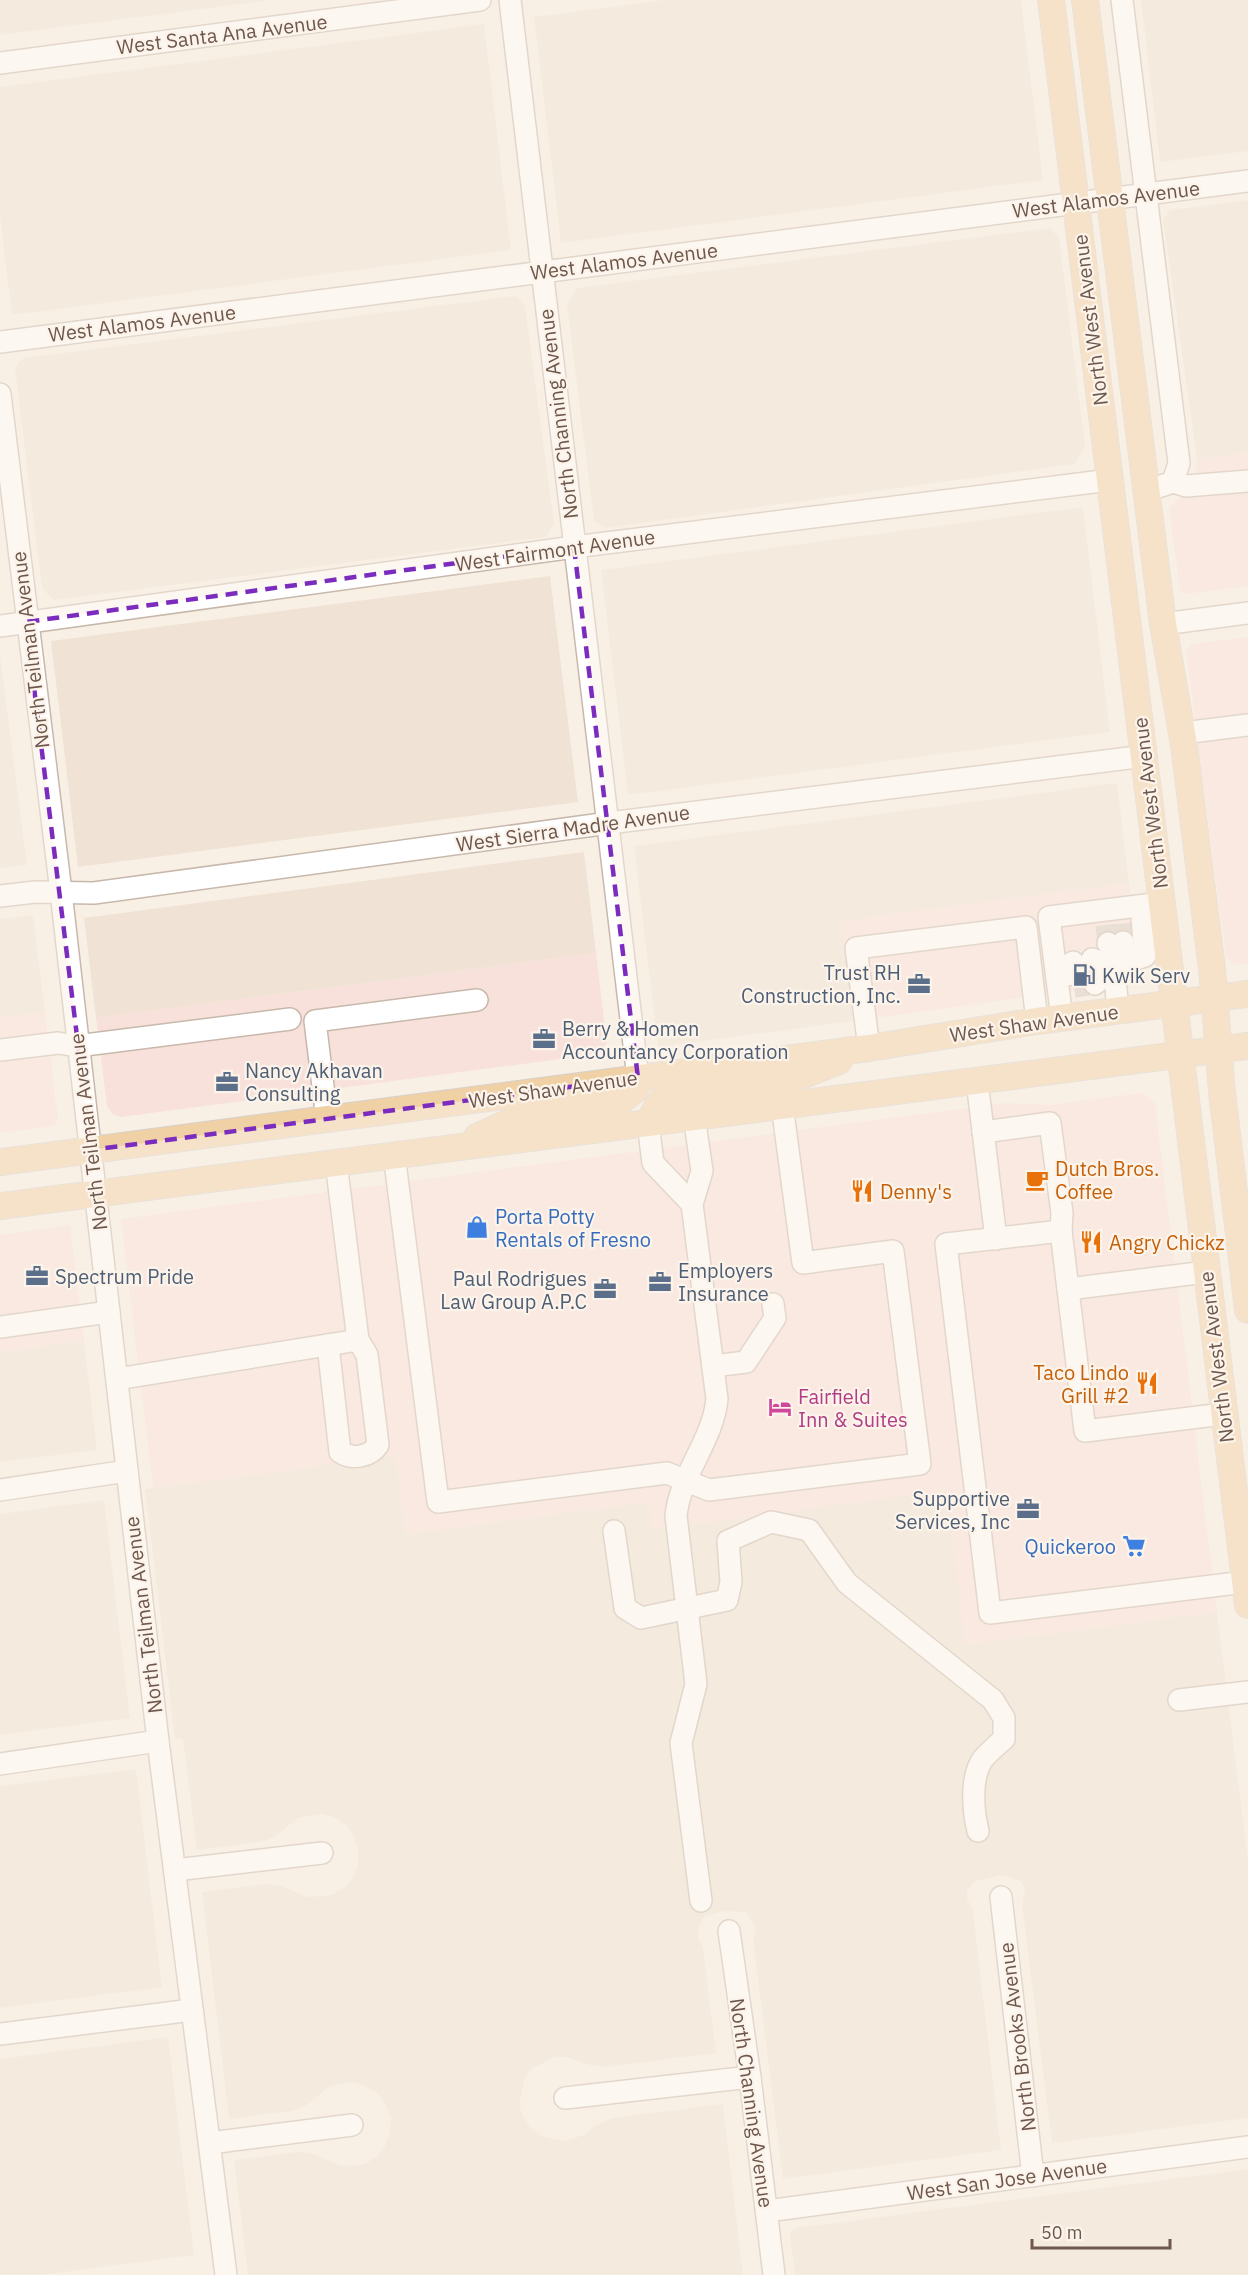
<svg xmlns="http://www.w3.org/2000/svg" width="1248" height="2275" font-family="'IBM Plex Sans',sans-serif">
<rect width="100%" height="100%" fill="#f9f0e5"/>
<g fill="#f0e2d4">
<path d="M0 0H271L0 35Z"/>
<path d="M663 0H1021L1043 180 561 243 534 17Z"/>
<path d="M1141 0H1248V151L1160 162Z"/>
<path d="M484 24 511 250 12 315 0 217V87Z"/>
<path d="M1248 200V452L1197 459 1163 219 1170 210Z"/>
<path d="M1050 228 1059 238 1085 446 1075 464 605 528 594 521 567 305 576 288Z"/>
<path d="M516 296 525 306 554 524 546 537 54 600 42 589 15 369 23 358Z"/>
<path d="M1083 507 1110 732 628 795 601 570Z"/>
<path d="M550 576 578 802 78 867 51 641Z"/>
<path d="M0 655 27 865 0 868Z"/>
<path d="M1117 783 1129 883 841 921 853 1021 658 1047 634 846Z"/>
<path d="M584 852 596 953 96 1018 84 918Z"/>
<path d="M33 915 45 1012 0 1018V919Z"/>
<path d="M84 1341 97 1450 0 1462V1352Z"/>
<path d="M396 1456 406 1534 649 1502 653 1529 947 1490 966 1644 1217 1612 1248 1860V2118L1052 2143 1022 1905 1025 1889 1019 1880 1003 1875 975 1881 967 1891V1898L973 1911 1001 2150 783 2179 753 1940 756 1927 746 1912 724 1911 704 1917 698 1928 699 1940 703 1947 716 2053 607 2067 593 2066 566 2057H555L533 2068 525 2078 519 2104 523 2117 531 2128 541 2136 564 2141 584 2135 596 2125 612 2118 723 2104 743 2275H248L234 2160 297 2152 311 2153 341 2166 365 2164 377 2156 385 2146 390 2133 391 2119 386 2105 378 2094 366 2086 353 2082 330 2086 305 2106 292 2111 229 2119 202 1892 264 1884 279 1885 308 1897 332 1895 344 1888 353 1877 358 1864V1850L354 1836 346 1825 334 1817 321 1814 298 1818 273 1838 260 1842 197 1850 183 1739H175L145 1489Z"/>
<path d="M104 1500 130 1718 0 1735V1514Z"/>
<path d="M136 1769 162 1987 0 2008V1786Z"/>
<path d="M168 2037 194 2255 42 2275H0V2059Z"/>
<path d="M1248 2169V2275H795L790 2237 792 2230 797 2228Z"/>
</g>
<g fill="#f8e1da">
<path d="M1248 452V586L1185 594 1180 591 1169 508 1191 486 1196 473 1197 459Z"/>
<path d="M1248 637V963L1235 965 1226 958 1186 651 1192 644Z"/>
<path d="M1129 883 1139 965 1135 979 1130 983 853 1021 840 921Z"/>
<path d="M596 953 607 1043 598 1054 121 1117 112 1114 107 1106 96 1018Z"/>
<path d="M45 1012 58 1120 54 1126 0 1133V1018Z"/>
<path d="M1142 1093 1155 1103 1217 1612 965 1644 946 1491 653 1529 649 1502 406 1534 396 1456 153 1488 121 1219 1006 1103 1049 1105Z"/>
<path d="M70 1225 84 1341 0 1352V1235Z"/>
</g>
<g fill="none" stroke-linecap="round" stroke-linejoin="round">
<g stroke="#d6cabf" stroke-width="21" stroke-dasharray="21 10" stroke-linecap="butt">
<path d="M1121 924 1123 942"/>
<path d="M1106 925 1108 943"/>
<path d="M1074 987 1095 984"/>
</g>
<g stroke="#c8b8ac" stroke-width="24">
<g id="minor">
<path d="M510 0 638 1078"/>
<path d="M1122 0 1179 463 1173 482 1146 491"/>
<path d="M0 63 480 0"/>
<path d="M0 342 1248 181"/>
<path d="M0 394 61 892 158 1741 226 2275"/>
<path d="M1173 482 1186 486 1248 481"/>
<path d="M1163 624 1248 613"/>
<path d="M0 626 574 547 1110 480"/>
<path d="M1183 733 1248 725"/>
<path d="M0 896 35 892 94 893 609 823 1145 756"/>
<path d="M1108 943 1125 962 1123 942"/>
<path d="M1092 959 1114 966 1103 969"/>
<path d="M1073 962 1057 976 1074 974"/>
<path d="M1114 966 1145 956 1141 906"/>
<path d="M1095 984 1114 966 1118 1011"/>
<path d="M1062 1018 1049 917 1162 903"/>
<path d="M869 1048 856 948 1026 927 1037 1021"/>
<path d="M0 1050 58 1043 77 1046 290 1019"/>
<path d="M977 1081 996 1239"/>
<path d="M694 1116 702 1171 692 1204 717 1399C713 1441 680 1474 676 1516L696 1684 681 1743 701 1901"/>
<path d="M327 1119 315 1021 477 1000"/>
<path d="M648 1123 653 1163 692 1204"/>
<path d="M983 1132 1050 1123 1062 1213 1061 1231"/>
<path d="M394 1154 438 1502 667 1473 709 1490 920 1464 893 1251 803 1263 782 1105"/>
<path d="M1068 1289 1206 1272"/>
<path d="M0 1327 109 1312"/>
<path d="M328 1345 340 1452C352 1460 370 1457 378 1445L367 1355 358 1340"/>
<path d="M713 1366 746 1362 775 1318 773 1304"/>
<path d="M117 1379 358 1340 336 1162"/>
<path d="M1223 1414 1085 1431 1061 1231 946 1244 990 1613 1245 1582"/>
<path d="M0 1490 127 1471"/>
<path d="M614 1531 625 1608 641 1618 727 1600 731 1582 728 1541 771 1522 809 1530 847 1583 993 1700 1004 1718V1739C997 1745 989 1752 983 1759 970 1777 973 1811 978 1831"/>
<path d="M1179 1700 1248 1692"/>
<path d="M0 1764 158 1741"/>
<path d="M175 1870 322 1853"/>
<path d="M1001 1897 1033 2176"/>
<path d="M729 1931 750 2077 774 2275"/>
<path d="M0 2034 192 2010"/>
<path d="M565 2098 750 2077"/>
<path d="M210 2143 352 2125"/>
<path d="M767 2211 1248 2147"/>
</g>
</g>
<g stroke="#d6d0cd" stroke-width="28">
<g id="major">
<path d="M1051 0 1248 1605"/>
<path d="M1085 0 1163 624 1184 745 1212 969 1222 1092 1248 1310"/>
<path d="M648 1123 660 1102 671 1098 783 1083 839 1061"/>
<path d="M477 1137 516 1119 620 1101 635 1090 638 1078"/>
<path d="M0 1162 869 1048 1037 1021 1248 994"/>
<path d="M0 1206 1248 1046"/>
</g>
</g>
<use href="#minor" stroke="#fff" stroke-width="21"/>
<use href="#major" stroke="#f0d0a5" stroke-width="26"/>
</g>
<path d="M0 0H1248V2275H0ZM574 547 638 1078 91 1150 26 622Z" fill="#f9f0e5" fill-opacity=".55" fill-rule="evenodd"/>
<path fill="none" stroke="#7b2cbf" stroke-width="4.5" stroke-dasharray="12 8" stroke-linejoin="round" d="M574 547 638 1078 91 1150 26 622Z"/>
<defs>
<g id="fuel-bare" transform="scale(1.8)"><path d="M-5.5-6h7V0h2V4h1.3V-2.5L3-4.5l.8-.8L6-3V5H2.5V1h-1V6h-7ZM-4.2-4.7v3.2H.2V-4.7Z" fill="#5c6f8a" stroke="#fcf4ea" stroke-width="2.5" paint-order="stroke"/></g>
<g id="office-bare" transform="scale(1.8)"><path d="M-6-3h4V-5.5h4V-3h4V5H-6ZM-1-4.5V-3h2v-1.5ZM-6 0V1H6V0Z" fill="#5c6f8a" stroke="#fcf4ea" stroke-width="2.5" paint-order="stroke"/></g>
<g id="cafe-bare" transform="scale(1.8)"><path d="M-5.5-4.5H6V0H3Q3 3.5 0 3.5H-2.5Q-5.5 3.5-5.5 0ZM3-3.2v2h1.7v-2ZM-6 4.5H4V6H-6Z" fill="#e8710a" stroke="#fcf4ea" stroke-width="2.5" paint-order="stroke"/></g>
<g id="restaurant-bare" transform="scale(1.8)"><path d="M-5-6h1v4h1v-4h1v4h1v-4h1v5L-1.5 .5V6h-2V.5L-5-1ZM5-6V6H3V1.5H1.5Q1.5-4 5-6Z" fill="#e8710a" stroke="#fcf4ea" stroke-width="2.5" paint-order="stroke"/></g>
<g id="shop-bare" transform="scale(1.8)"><path d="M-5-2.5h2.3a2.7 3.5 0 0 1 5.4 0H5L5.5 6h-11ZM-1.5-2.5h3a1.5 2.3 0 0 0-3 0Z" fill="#3f7fe0" stroke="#fcf4ea" stroke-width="2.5" paint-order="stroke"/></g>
<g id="hotel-bare" transform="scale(1.8)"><path d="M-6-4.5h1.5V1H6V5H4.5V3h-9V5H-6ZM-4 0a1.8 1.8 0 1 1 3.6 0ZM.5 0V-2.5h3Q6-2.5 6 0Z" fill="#d1479c" stroke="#fcf4ea" stroke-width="2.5" paint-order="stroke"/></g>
<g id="supermarket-bare" transform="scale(1.8)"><path d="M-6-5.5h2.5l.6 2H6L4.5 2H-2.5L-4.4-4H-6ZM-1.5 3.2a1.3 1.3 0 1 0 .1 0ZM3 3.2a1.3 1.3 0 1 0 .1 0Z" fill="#3f7fe0" stroke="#fcf4ea" stroke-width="2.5" paint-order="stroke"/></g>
</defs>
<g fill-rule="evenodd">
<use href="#fuel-bare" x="1084" y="975"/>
<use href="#office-bare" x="919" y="984"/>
<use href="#office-bare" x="544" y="1039"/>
<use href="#office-bare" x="227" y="1082"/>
<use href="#cafe-bare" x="1037" y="1180"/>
<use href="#restaurant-bare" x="862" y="1191"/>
<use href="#shop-bare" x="477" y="1227"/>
<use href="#restaurant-bare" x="1091" y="1242"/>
<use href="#office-bare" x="37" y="1276"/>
<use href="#office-bare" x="660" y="1282"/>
<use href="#office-bare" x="605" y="1289"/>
<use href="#restaurant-bare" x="1147" y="1383"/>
<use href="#hotel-bare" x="780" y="1407"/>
<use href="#office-bare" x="1028" y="1509"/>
<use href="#supermarket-bare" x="1134" y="1546"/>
</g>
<g text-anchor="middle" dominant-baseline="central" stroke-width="4.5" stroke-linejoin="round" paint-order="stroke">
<g font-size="20" fill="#6e574d" stroke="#fcf4ea">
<text transform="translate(222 34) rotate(-7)">West Santa Ana Avenue</text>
<text transform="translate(1106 199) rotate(-7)">West Alamos Avenue</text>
<text transform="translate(624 261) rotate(-7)">West Alamos Avenue</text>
<text transform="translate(1090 320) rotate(-97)">North West Avenue</text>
<text transform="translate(142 323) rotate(-7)">West Alamos Avenue</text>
<text transform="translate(558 414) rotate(-97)">North Channing Avenue</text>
<text transform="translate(555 550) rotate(-8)">West Fairmont Avenue</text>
<text transform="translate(30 650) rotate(-97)">North Teilman Avenue</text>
<text transform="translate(1150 803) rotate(-97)">North West Avenue</text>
<text transform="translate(573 828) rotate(-8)">West Sierra Madre Avenue</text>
<text transform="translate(1034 1023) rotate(-8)">West Shaw Avenue</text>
<text transform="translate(553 1089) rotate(-8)">West Shaw Avenue</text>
<text transform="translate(88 1132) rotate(-97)">North Teilman Avenue</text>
<text transform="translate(1216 1357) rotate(-97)">North West Avenue</text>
<text transform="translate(143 1615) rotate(-97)">North Teilman Avenue</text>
<text transform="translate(1017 2037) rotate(-97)">North Brooks Avenue</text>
<text transform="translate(752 2103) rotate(82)">North Channing Avenue</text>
<text transform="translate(1007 2179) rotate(-8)">West San Jose Avenue</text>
</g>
<g font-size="20" fill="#4e5e75" stroke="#fcf4ea" text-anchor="start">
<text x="901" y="972" text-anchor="end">Trust RH<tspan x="901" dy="23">Construction, Inc.</tspan></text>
<text x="1102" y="975">Kwik Serv</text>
<text x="562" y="1028">Berry &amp; Homen<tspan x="562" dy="23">Accountancy Corporation</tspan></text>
<text x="245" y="1070">Nancy Akhavan<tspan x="245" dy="23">Consulting</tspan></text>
<text x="678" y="1270">Employers<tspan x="678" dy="23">Insurance</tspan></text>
<text x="55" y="1276">Spectrum Pride</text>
<text x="587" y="1278" text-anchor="end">Paul Rodrigues<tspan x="587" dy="23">Law Group A.P.C</tspan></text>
<text x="1010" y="1498" text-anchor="end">Supportive<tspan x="1010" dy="23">Services, Inc</tspan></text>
</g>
<g font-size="20" fill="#c56008" stroke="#fcf4ea" text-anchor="start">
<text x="1055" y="1168">Dutch Bros.<tspan x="1055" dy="23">Coffee</tspan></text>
<text x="880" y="1191">Denny's</text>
<text x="1109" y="1242">Angry Chickz</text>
<text x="1129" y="1372" text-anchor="end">Taco Lindo<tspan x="1129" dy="23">Grill #2</tspan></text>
</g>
<g font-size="20" fill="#366cbe" stroke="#fcf4ea" text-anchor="start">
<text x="495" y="1216">Porta Potty<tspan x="495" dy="23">Rentals of Fresno</tspan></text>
<text x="1116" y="1546" text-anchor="end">Quickeroo</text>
</g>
<g font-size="20" fill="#b23c85" stroke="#fcf4ea" text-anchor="start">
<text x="798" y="1396">Fairfield<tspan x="798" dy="23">Inn &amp; Suites</tspan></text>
</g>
</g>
<path d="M1032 2239v9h138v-9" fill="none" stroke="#6e574d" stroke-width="3"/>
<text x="1041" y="2239" font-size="18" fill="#6e574d" stroke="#fcf4ea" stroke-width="4.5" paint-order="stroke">50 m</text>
</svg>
